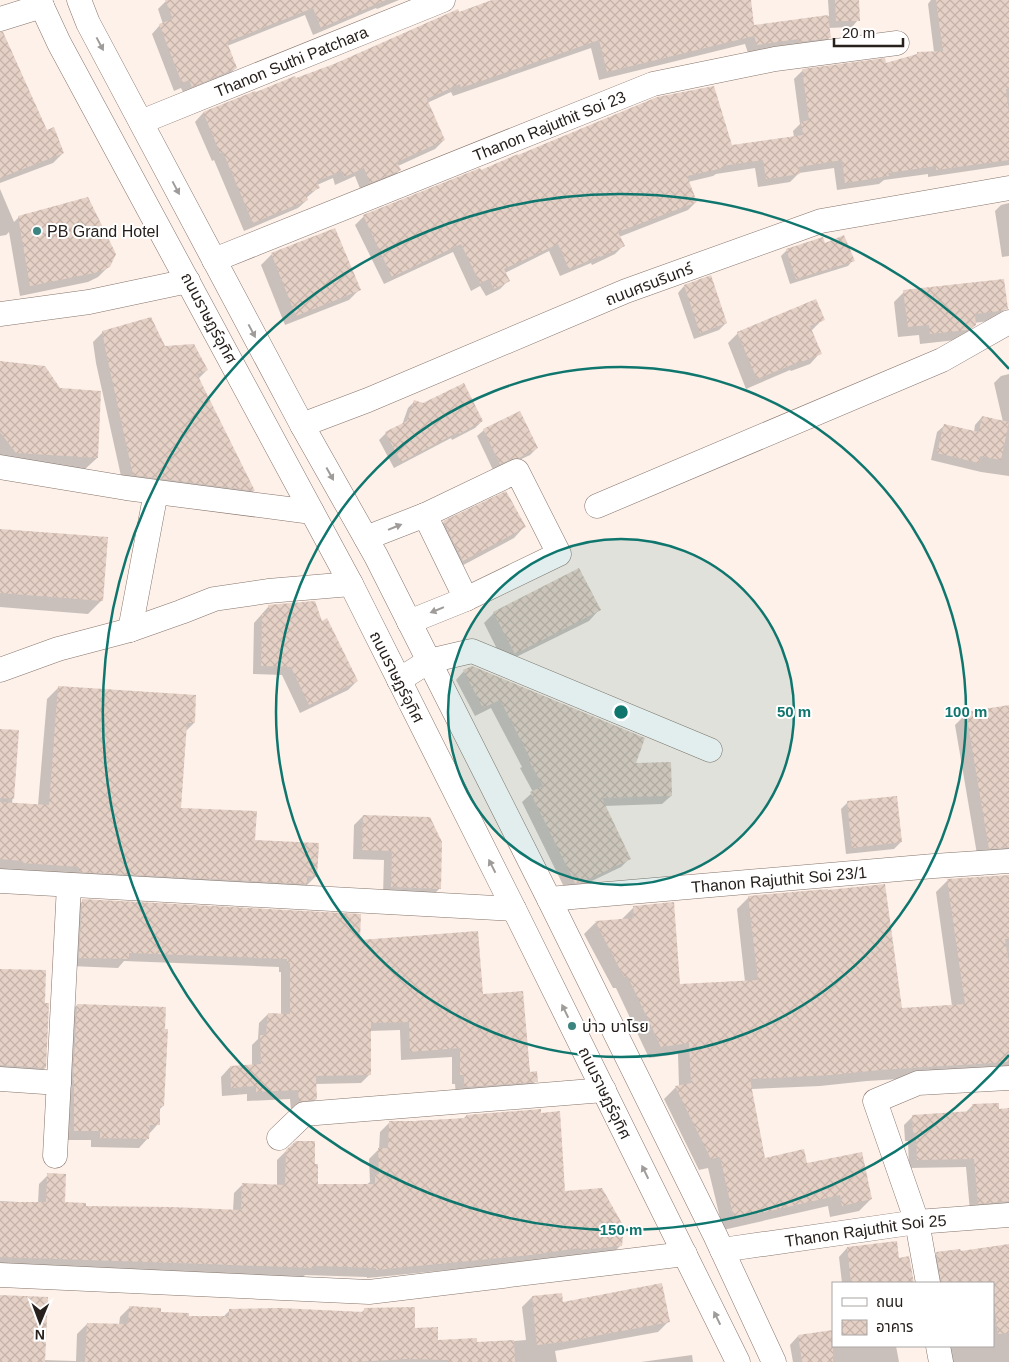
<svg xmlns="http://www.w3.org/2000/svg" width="1009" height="1362" font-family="Arial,'Noto Sans Thai',sans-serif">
<defs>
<pattern id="building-cross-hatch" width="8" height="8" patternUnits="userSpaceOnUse" patternTransform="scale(1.25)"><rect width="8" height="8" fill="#e6d1c6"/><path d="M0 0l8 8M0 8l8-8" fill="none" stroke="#c5b3aa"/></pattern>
</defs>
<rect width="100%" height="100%" fill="#fdf1ea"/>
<g fill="#0003">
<path d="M169 0H399L377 9 376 8 313 35 305 15 227 46 236 68 227 76 184 94 181 88 174 91 152 34 160 25 163 24 158 9 166 1Z"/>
<path d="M495 0H749L753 27 829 16 828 0H858V20L852 27 828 28 830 37 821 46 748 53 745 44 599 80 591 48 453 96 451 92 427 103 444 140 435 149 398 166 400 170 391 179 361 191 355 176 335 185 333 178 317 185 318 188 306 198 307 200 298 208 244 231 214 160 212 161 195 122 203 113 334 65 459 14Z"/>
<path d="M931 0H1009V165L928 177V174L884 180 879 184 837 190 834 168 799 173 790 182 758 187 755 168 716 174 713 176 688 182 696 202 688 210 619 237 623 246 615 254 592 265 591 263 560 276 549 251 505 273 508 281 500 289 486 296 480 286 471 291 453 252 384 284 355 225 364 216 480 170V172L731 147 794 137 793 131 800 124 794 79 802 71 885 64 914 57 918 53 934 52 928 4Z"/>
<path d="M0 33 47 131 63 153 53 163 0 183Z"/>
<path d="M0 189 14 222 19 217 109 266 98 277 88 282 20 296 9 232 6 235 0 236Z"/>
<path d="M1009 203V256L1002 257 995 211 1001 205Z"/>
<path d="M335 229 359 290 349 300 285 325 261 265 271 255Z"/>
<path d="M825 245 853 260 848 266 790 284 781 256 787 250Z"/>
<path d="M684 286 726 323 719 330 694 339 678 293Z"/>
<path d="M904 292 1006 308 996 319 989 321 974 323 975 325 964 335 956 340 920 344 919 335 898 337 894 302Z"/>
<path d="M823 319 811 331 820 353 810 364 791 371 790 370 746 389 728 343 738 333Z"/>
<path d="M103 332 164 347 207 370 198 379 254 491 244 500 123 485 96 363 93 342Z"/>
<path d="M0 363 59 390 97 458 83 471 0 464Z"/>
<path d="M1009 374V476L981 472 931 460 937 432 945 425 974 432 975 425 982 417 1003 422 994 383 1001 376Z"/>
<path d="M414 402 482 421 475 428 452 440 451 438 394 468 379 440 386 433 402 425 408 408Z"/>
<path d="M484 430 537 448 530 455 511 464 493 470 477 436Z"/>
<path d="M444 522 524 527 514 538 452 571 434 533Z"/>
<path d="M0 530 102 600 88 614 0 607Z"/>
<path d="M269 606 322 622 357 681 348 690 300 713 282 675 253 674 254 623Z"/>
<path d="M599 610 589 621 504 663 484 623 494 613Z"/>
<path d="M464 671 635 765 671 796 662 804 604 806 630 858 621 867 573 890 566 891 522 802 533 792 520 768 522 767 491 708 475 716 456 680Z"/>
<path d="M59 687 194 723 186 731 180 809 254 841 316 876 304 888 0 872V730L18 732 12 804 38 805 47 699Z"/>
<path d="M1009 706V866L978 860 955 725 967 713Z"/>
<path d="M847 803 901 842 894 849 846 854 841 809Z"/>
<path d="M363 816 440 888 431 897 383 895 384 860 353 859 354 825Z"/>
<path d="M1009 876V1072L867 1081 820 1086 751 1089 764 1160 807 1165 871 1199 859 1211 830 1217 828 1206 723 1230 708 1168 699 1170 664 1099 676 1087 679 1086 678 1054 649 1058 616 988H613L584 934 595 923 622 921V919L634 907 679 985 745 982 737 909 749 897 901 1010 952 1006 936 892 948 880Z"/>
<path d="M83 901 359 942 482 995 529 1073 536 1081 527 1090 456 1096 455 1084H452V1057L401 1060 400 1030 369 1031 370 1074 361 1083 315 1084 316 1099 307 1108 291 1110 290 1099 247 1101V1094L222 1096 221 1077 230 1067 252 1066V1045L258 1039 259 1023 268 1014 281 1015V972H279V967L124 961 118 968 70 966 73 910Z"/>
<path d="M0 970 45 1068 35 1077 0 1075Z"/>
<path d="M77 1005 163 1106 159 1110 158 1124 148 1135V1138L139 1148 91 1147V1140H65L68 1015Z"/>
<path d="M972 1106 998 1110 1009 1109V1213L970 1211 966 1167 909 1168 908 1141H905L904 1125 913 1116 965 1113Z"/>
<path d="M466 1116 564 1192 621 1245 612 1254 367 1278V1277L305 1275 303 1277 0 1266V1201L38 1203 39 1184 48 1175 64 1203 85 1207 233 1211 234 1193 243 1184 277 1186V1160L287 1150 316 1186 366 1185 370 1182 369 1159 379 1149 380 1132 390 1122 463 1119Z"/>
<path d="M1009 1245V1362H945L940 1346H993V1283H932L929 1262 937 1254 959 1252Z"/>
<path d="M847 1248 898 1259 908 1258 913 1283H842L839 1257Z"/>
<path d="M0 1297 44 1360 76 1361 77 1334 87 1324 119 1325 120 1317 130 1307 188 1317H223L230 1310 361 1313 365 1309 414 1329 437 1341 476 1344 526 1340 522 1307 532 1297 668 1322 658 1332 555 1351 557 1362H0Z"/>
<path d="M798 1336 833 1346H896L899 1362H793L790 1345Z"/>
<path d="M692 1355 693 1362H641Z"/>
</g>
<g fill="url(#building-cross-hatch)">
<path d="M165 0H386L321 28 313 8 227 42 237 68 192 87 189 80 182 83 159 24 173 19Z"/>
<path d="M492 0H751L754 25 828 15 831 38 798 42V39L757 45 754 36 607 72 599 40 461 88 460 84 427 99 445 140 397 162 401 170 370 183 364 168 344 177 342 171 317 181 320 188 306 194 308 200 253 223 223 152 220 153 203 112 255 91 256 92 295 76 296 78 334 64 458 9 459 12Z"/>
<path d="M835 0H859L860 21H836Z"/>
<path d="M936 0H1009V89H1006L1009 112V160L936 170V166L888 173 889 176 845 183 842 160 799 167 800 174 766 179 763 160 722 166 723 168 687 176 697 202 618 232 625 246 600 257V256L569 269 558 244 504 269 510 281 494 289 489 279 480 283 461 244 392 277 363 215 480 168 481 170 518 154V155L657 97 714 86 732 145 803 135 801 122 809 120 802 69 885 58 886 63 917 54V52L943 51Z"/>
<path d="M0 32H3L47 130 54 127 64 153 0 178Z"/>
<path d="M88 197 116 254 110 267 99 272 30 286 18 216Z"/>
<path d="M335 228 361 290 296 316 271 253Z"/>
<path d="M844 235 855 261 796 279 786 249 823 237 825 243Z"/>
<path d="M711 275 727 323 700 333 684 285Z"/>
<path d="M1004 279 1008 309 1000 311 975 314 976 325 967 330 930 334 929 325 908 327 903 290Z"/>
<path d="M816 299 825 320 810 326 822 354 801 362V361L757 379 737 332Z"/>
<path d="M151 317 165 346 194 344 208 370 197 374 255 491 133 475 106 352 102 331Z"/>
<path d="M0 361 45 366 60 388 101 391 98 458 16 453 0 432Z"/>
<path d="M464 383 483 421 459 434 458 432 401 462 385 432 407 421 414 400 423 403Z"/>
<path d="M520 411 538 448 519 458 511 459 500 464 483 429Z"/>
<path d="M982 416 1009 422 1001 460 980 456 979 463 937 453 944 424 979 432Z"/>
<path d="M506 491 526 527 463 561 443 521Z"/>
<path d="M0 529 108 537 103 601 0 593Z"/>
<path d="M579 568 601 610 515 654 493 612Z"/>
<path d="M315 601 322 621 327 618 358 681 309 705 291 667 261 666 262 613 268 614V605Z"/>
<path d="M472 666 645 738 636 763 671 762 672 796 602 798 631 859 583 882 575 883 530 792 543 786 528 759 530 758 500 700 483 708 463 670Z"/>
<path d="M58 686 196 695 195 723H187L181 808 257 811 255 840 319 843 317 877 307 876V884L79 872V867L23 863V861L0 859V802L49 805Z"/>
<path d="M1009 705V847L989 849 966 712Z"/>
<path d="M0 729 19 730 14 799 0 798Z"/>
<path d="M897 796 902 842 852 848 847 801Z"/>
<path d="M363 815 430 817 442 842 441 889 391 887 392 851 362 850Z"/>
<path d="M1009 875V939H1005L1009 965V1062L880 1070 832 1075 750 1079 765 1158 804 1149 807 1163 862 1152 872 1199 842 1206 840 1195 734 1219 720 1157 711 1159 675 1086 691 1083 689 1043 661 1047 628 977H624L595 921 634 918 633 906 674 902 680 984 758 980 748 896 828 889V890L885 884 902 1008 965 1004 947 879Z"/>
<path d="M82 899 361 914 360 940 478 931 483 994 523 991 530 1072 537 1071 538 1082 464 1087V1075H460V1048L410 1052 409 1022 371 1023V1075L316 1076 317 1099 299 1102 298 1090 256 1092V1086L231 1088 230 1066 261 1064 260 1035H266L268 1013 290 1014V963H287V959L129 953V959L79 958Z"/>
<path d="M0 969 46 970 45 1003H49L46 1068 0 1065Z"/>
<path d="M77 1004 166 1007 165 1029H168L164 1106H160V1125H150L149 1139 100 1138V1131H74V1080H73Z"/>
<path d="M999 1103V1109L1009 1108V1201L978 1204 974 1159 917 1160 916 1133H913L912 1115 972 1111V1104Z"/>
<path d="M541 1109V1113L560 1111 565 1191 602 1188 624 1227 622 1246 579 1250 578 1248 531 1255 376 1270V1268L314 1266 313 1268 205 1264 0 1257V1202H46L47 1173 66 1174 65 1202 86 1203V1206L171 1207 241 1210 242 1183 285 1185 286 1150 296 1141H315V1164H318V1184H375V1175L379 1174 378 1148H388L389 1121H415L466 1118V1115Z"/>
<path d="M897 1241 899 1258 909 1256 914 1283H851L847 1247Z"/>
<path d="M1009 1244V1333L998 1334 993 1298V1283H941L936 1252 960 1249 961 1251Z"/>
<path d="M662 1283 670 1322 563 1342 537 1345 532 1296 562 1293 563 1302Z"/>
<path d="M0 1295 48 1297 45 1362H0Z"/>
<path d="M129 1306 161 1308V1312L189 1313V1316H229V1309L279 1308 364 1312V1308L415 1307V1328L438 1327V1340L477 1338V1342L514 1340 515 1362H448V1360L407 1359 354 1362H85L87 1323 128 1324Z"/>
<path d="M833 1330V1362H802L798 1335Z"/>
</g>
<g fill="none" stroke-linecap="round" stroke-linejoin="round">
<g stroke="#86746a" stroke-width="25">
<g id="minor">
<path d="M39 0 59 43 351 584 514 909 738 1362"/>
<path d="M79 0 88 23 302 425 376 556 549 899 715 1235 774 1362"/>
<path d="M0 19 42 6"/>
<path id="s1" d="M141 122 443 0"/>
<path id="s2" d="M214 260 653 84 775 59 897 43"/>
<path d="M0 314 89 302 188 281"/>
<path d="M302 425 368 400 626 291 821 221 1009 188"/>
<path d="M0 467 126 488 312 512"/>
<path d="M597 506 942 360 1009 322"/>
<path d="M425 515 466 599"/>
<path d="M366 538 425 515 517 471 559 554 466 599 409 622"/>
<path d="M130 630 156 492"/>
<path d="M0 670 58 649 130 630 181 612 214 599 268 591 351 584"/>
<path d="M399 680 429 661 472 651 710 750"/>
<path d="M0 881 514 909"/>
<path id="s3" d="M549 899 934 866 1009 861"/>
<path d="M0 1079 59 1083"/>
<path d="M279 1138 304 1114 604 1090"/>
<path d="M55 1156 69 885"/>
<path id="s4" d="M722 1250 917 1222 1009 1215"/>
<path d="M0 1275 369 1292 685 1254"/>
<path d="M928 1283 917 1222 875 1101 918 1083 1009 1078"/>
<path d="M938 1346 941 1362"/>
</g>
</g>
<use href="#minor" stroke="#fff" stroke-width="24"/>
</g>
<defs><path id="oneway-solid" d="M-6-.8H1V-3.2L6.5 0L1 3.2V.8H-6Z" transform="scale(1.25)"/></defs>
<g fill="#9e9b99">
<use href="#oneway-solid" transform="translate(100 44) rotate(62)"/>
<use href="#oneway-solid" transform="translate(176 188) rotate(62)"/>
<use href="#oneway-solid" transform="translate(252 331) rotate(62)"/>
<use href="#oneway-solid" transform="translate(330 474) rotate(61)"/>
<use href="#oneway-solid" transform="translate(395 527) rotate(-22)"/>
<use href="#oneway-solid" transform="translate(437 610) rotate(158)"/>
<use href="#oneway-solid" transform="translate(492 866) rotate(-117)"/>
<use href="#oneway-solid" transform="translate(565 1011) rotate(-116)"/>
<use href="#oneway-solid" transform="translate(645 1172) rotate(-116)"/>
<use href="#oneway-solid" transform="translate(717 1318) rotate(-116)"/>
</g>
<circle cx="621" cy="712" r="173" fill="#0f766e" fill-opacity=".12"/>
<g fill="none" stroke="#0f766e" stroke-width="2.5">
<circle cx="621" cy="712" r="173"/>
<circle cx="621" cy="712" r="345"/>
<path d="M1009 1055A518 518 0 1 1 1009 369"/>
</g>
<g fill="#3c847f" stroke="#fff" stroke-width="2">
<circle cx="37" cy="231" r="5"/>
<circle cx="572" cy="1026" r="5"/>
</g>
<g text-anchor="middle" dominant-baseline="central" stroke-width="4" stroke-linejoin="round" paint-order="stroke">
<g font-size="16" fill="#27201c" stroke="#fff">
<text stroke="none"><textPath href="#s1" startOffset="162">Thanon Suthi Patchara</textPath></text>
<text stroke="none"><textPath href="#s2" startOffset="361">Thanon Rajuthit Soi 23</textPath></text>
<text transform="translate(649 284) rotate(-21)">ถนนศรนรินทร์</text>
<text transform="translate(209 318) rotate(62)">ถนนราษฏร์อุทิศ</text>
<text transform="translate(397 677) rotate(63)">ถนนราษฏร์อุทิศ</text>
<text stroke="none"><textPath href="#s3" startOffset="231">Thanon Rajuthit Soi 23/1</textPath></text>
<text transform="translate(605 1093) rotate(64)">ถนนราษฏร์อุทิศ</text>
<text stroke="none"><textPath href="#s4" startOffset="145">Thanon Rajuthit Soi 25</textPath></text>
</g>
<g font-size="16" fill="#27201c" stroke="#fff" text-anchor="start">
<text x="47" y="231">PB Grand Hotel</text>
<text x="582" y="1026">บ่าว บาโรย</text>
</g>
</g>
<circle cx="621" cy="712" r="8" fill="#0f766e" stroke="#fff" stroke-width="2.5"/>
<g font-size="15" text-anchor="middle" font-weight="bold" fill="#0f766e" stroke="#fff" stroke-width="4" stroke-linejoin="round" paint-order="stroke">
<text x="794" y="717">50 m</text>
<text x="966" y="717">100 m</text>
<text x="621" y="1235">150 m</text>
</g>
<rect x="832" y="1282" width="162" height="65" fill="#ffffff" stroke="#a9a6a4"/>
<rect x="842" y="1298" width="25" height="8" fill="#ffffff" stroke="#a9a6a4"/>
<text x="876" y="1307" font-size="15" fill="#27201c">ถนน</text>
<rect x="842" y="1320" width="25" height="15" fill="url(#building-cross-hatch)" stroke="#a9a6a4"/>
<text x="876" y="1332" font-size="15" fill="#27201c">อาคาร</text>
<g transform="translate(40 1322) rotate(181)" stroke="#ffffff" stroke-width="4" paint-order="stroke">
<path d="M0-4L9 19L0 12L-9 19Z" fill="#27201c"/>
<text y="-8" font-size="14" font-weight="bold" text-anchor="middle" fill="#27201c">N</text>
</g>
<path d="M834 38v8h69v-8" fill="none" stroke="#27201c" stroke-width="2.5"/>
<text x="842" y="38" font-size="15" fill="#27201c" stroke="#ffffff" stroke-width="4" paint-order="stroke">20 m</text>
</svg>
